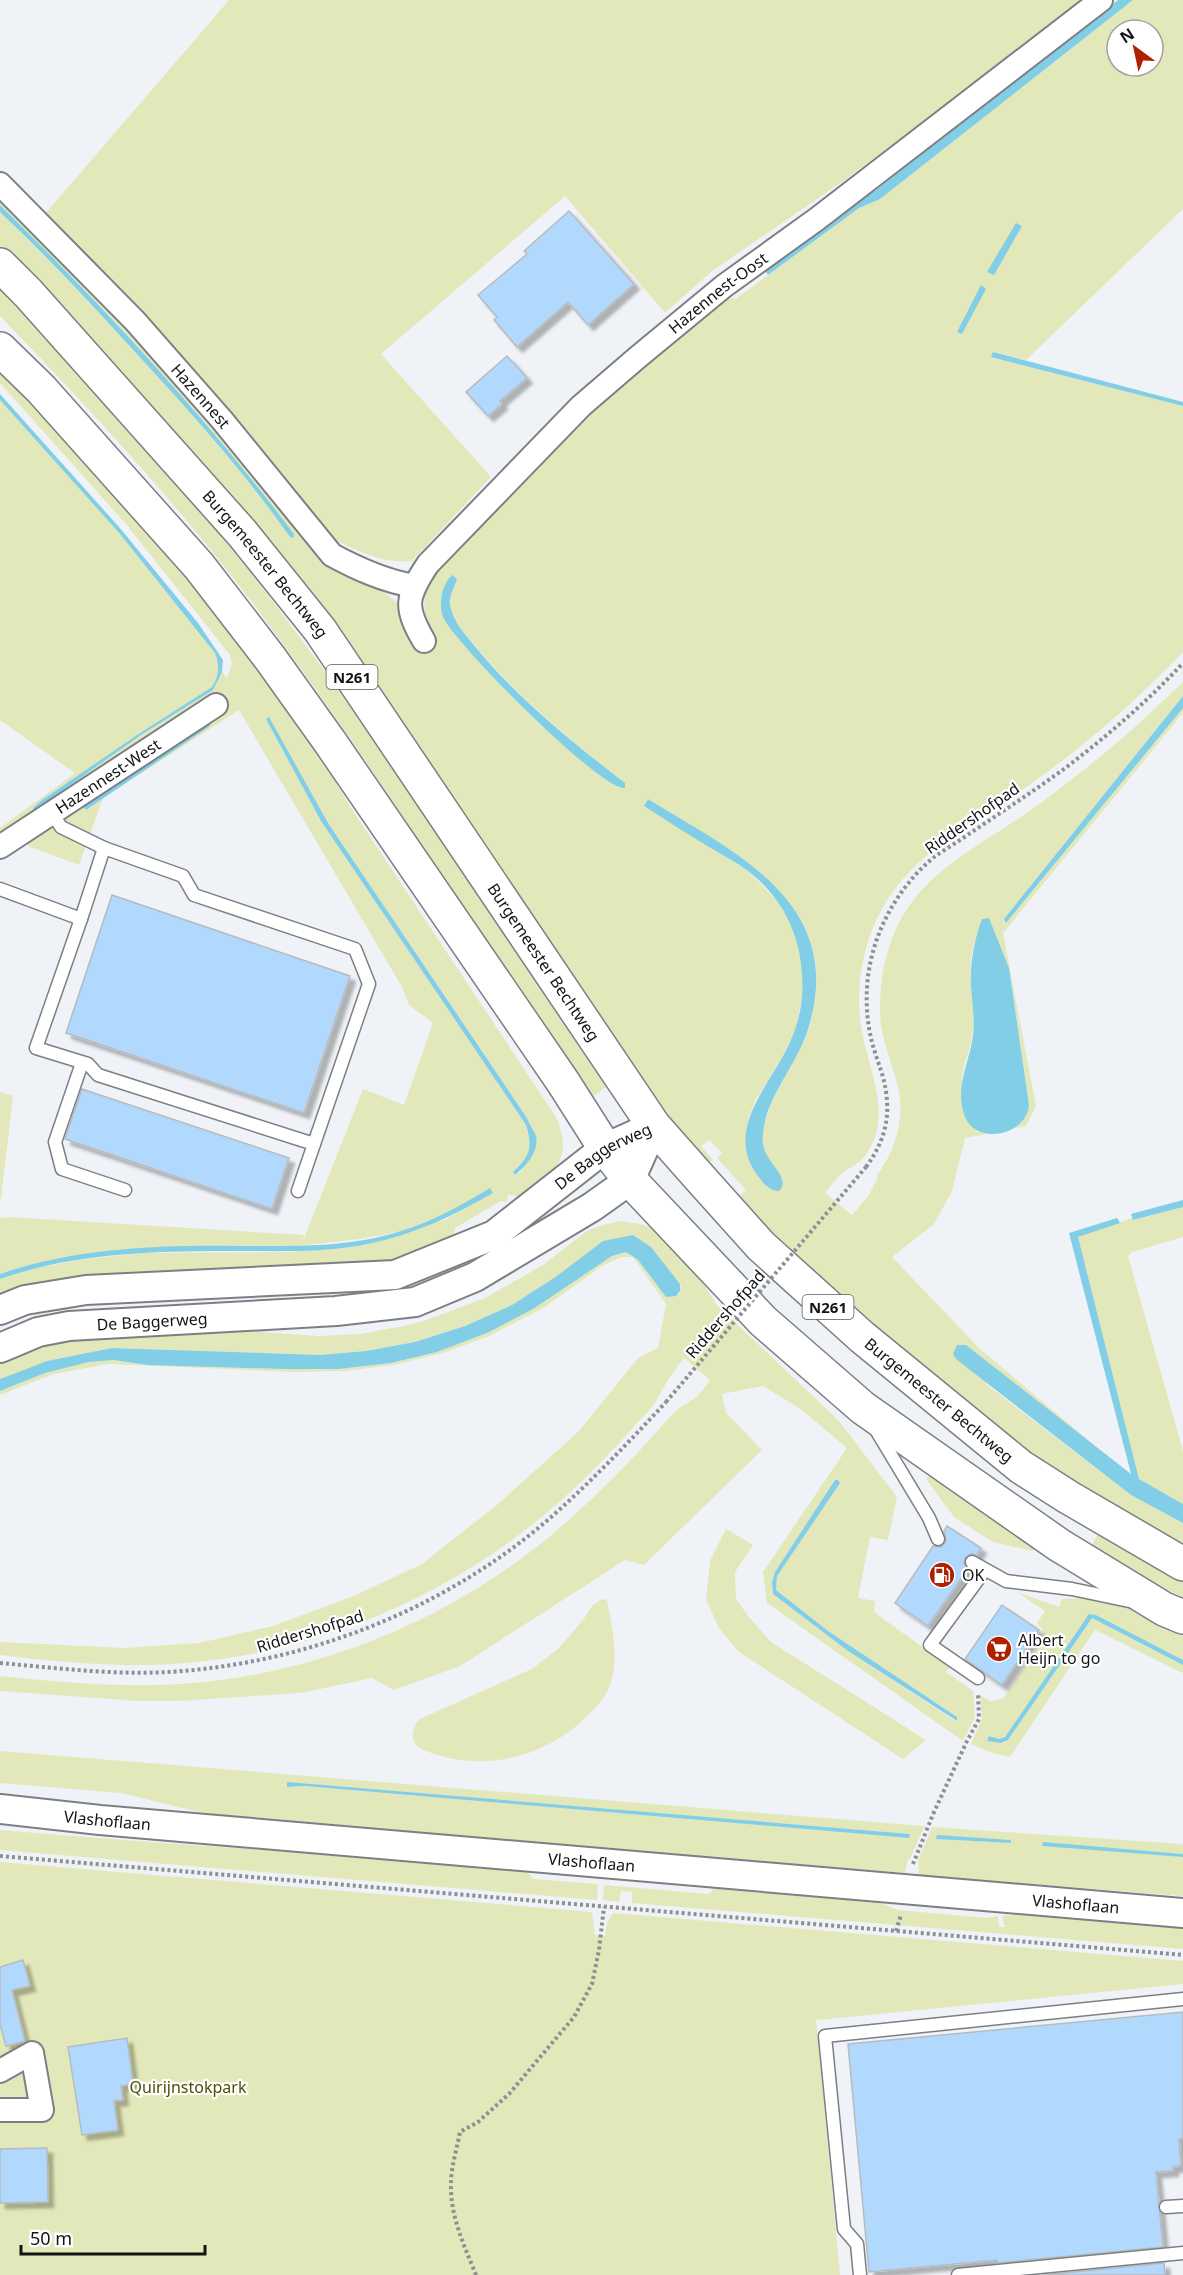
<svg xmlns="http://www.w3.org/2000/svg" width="1183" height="2275" font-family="'Noto Sans',sans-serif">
<defs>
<filter id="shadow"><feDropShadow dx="5.5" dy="5.5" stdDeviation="1.5" flood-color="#0004"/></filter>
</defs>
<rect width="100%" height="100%" fill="#eff3f7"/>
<g fill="#e2e8b9" fill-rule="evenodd">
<path d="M229 0H1086L846 179 712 271 665 313 565 196 381 354 491 477 412 561C374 565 340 541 307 525L397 603 400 623 412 643 430 630C421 608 423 593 433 571L590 409 723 296 736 299 845 218 864 205 880 199 1133 0H1183V209L1026 360 994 352 991 357 1183 406V652C1137 700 1086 745 1032 783 979 821 916 849 883 907 863 942 855 986 861 1026 867 1068 894 1113 867 1153 862 1162 851 1167 843 1172 837 1177 831 1186 825 1193L852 1215 869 1195 878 1177 876 1176C896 1151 905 1118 898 1087 893 1066 884 1046 881 1025 878 995 882 965 893 936 913 884 959 857 1004 828 1026 814 1047 799 1067 783 1108 752 1146 718 1183 682V696L1004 919 1006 923 1183 708V712L1174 724 1003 933 1036 1106 1026 1126 1014 1128 1026 1117 1029 1105 1009 968 989 919C956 952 979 997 972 1037 970 1051 963 1064 962 1078 961 1091 972 1117 976 1131L986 1134 965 1138 952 1191 934 1224 892 1257 979 1348 1107 1456 966 1345 987 1385 1131 1495 1183 1523V1543L1106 1501 1053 1468 995 1428 803 1267 737 1199 746 1190 717 1158 722 1153 709 1140 701 1146 713 1160 707 1165 671 1122 559 965 38 286 0 248V212C51 260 99 312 146 364 197 419 247 476 290 537L294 534C205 416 105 308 0 205V197L33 228ZM1117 30H1153V66H1117ZM450 576 457 581C453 589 448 597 450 607 453 620 464 632 472 642 516 696 571 740 625 783L540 725 501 686 464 645 441 608V596ZM648 799C733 852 845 901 810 1024 800 1058 776 1085 766 1119 763 1128 761 1140 764 1150 768 1163 788 1175 781 1189L764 1183 751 1166 749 1159 748 1119 755 1101 784 1054 796 1027 802 998V966L796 937 791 924 778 902 748 871 644 806Z"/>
<path d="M0 289C144 435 276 595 390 765L392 764 609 1085 592 1097C476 934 373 761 251 601 174 500 88 407 0 316Z"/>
<path d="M0 356 280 687 351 808 556 1117C577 1164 547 1178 514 1203L516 1196 508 1195 507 1202 501 1201 455 1228 451 1243 392 1263 0 1302V1279L25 1270 80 1260 140 1253 288 1252 346 1248 447 1219 490 1188 456 1209 425 1222 399 1232 360 1239 288 1247 141 1248 25 1266 0 1274V1218L8 1217 304 1235 303 1241 363 1089 404 1105 433 1023 409 1005 402 987 239 710 103 798 79 865 30 847 26 843 0 860V828L75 773 0 720V400L120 534 215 653C220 666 219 676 212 687L137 735 42 800 34 808V810L141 735 213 690 222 671 227 678 232 664 230 655 126 524 0 383ZM268 717 328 823 527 1118 536 1136 522 1170 516 1175 513 1172C530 1155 533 1148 526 1125L321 821 266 719ZM211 724 86 810 84 806Z"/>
<path d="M0 1092 13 1096 1 1199H0Z"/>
<path d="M1183 1207V1237L1132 1252 1128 1256 1183 1451V1504L1139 1479 1078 1237 1132 1218 1134 1220Z"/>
<path d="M621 1221 640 1224 657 1230 687 1258 716 1304 839 1421 897 1497 888 1540 870 1537 858 1598 875 1601 874 1611 878 1615 950 1667 946 1672 973 1691 975 1717 963 1741 767 1603 763 1572 847 1448 802 1410 763 1386 722 1394 726 1413 762 1450 644 1565 625 1560 460 1666 394 1690 372 1678 301 1693 178 1701H138L0 1691V1676C60 1682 120 1688 181 1684 314 1675 446 1622 549 1537 575 1515 601 1491 625 1466 642 1449 657 1430 674 1413 679 1407 686 1404 692 1400 699 1396 705 1387 710 1380L684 1358C670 1375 665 1385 655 1403 650 1410 643 1417 637 1423 620 1443 602 1461 584 1479 468 1593 311 1661 149 1665 99 1666 50 1661 0 1655V1642L125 1648 199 1643 273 1626 356 1595 422 1564 498 1504 579 1431 638 1358 658 1348 666 1304 633 1257H622L602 1266 543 1308 487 1337 443 1353 393 1365 344 1371 296 1372 108 1364 53 1374 0 1395V1391L45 1373 89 1362 114 1360 147 1365 339 1369 392 1363 437 1352 487 1333 612 1256 626 1252 638 1260 666 1297 679 1294 681 1287 678 1281 633 1235 557 1276 512 1305 465 1326 415 1342 366 1351 320 1355 112 1348 47 1361 0 1379V1358L50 1340 189 1327 318 1336 360 1334 403 1326 424 1321 485 1298 543 1265 587 1231 603 1225ZM838 1480 839 1483 777 1576 776 1590 828 1631 957 1717V1721H955L848 1651 773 1594 772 1582 775 1572 835 1481Z"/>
<path d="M931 1475 1035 1548V1549L1032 1551 993 1542 954 1517 927 1480V1477Z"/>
<path d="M726 1529 753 1545 735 1572 736 1599 748 1616 771 1642 926 1740 903 1759 739 1652 719 1628 706 1600 710 1561Z"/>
<path d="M1100 1531 1183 1576V1598L1090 1548Z"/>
<path d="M1017 1592 1059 1607 1062 1599 1085 1598 1155 1614 1183 1628V1660L1096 1615 1089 1614 1005 1737 998 1739 990 1736 987 1741 1004 1743 1008 1740 1092 1618 1183 1665V1673L1095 1630 1010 1757 992 1753 971 1744 982 1718 980 1695 990 1701 1003 1699 1043 1639V1630L1037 1623 1045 1611Z"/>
<path d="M602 1599 607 1600C612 1626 619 1656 611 1682 606 1698 596 1708 584 1719 543 1759 476 1774 422 1749 409 1743 411 1728 420 1719L532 1669 559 1648 583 1620 592 1606Z"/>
<path d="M0 1751 923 1826 925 1825 910 1859H908L905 1873 853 1869 212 1815 121 1793 0 1783ZM287 1783 910 1834 909 1838 305 1786 288 1787Z"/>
<path d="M932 1827 1183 1844V1854L1043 1843 1183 1857V1896L919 1875 918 1860ZM937 1836 1011 1840V1843L937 1839Z"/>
<path d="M0 1830C175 1845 350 1855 525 1869L533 1879 598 1884 597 1900 0 1850Z"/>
<path d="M0 1862 592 1912 595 1935 605 1936 607 1923 613 1913 1183 1961V1984L818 2020 816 2019 840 2275H0Z"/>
<path d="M604 1885 709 1894 717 1885 867 1898 898 1910 987 1918 998 1916 999 1927H1005L1002 1916 1032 1912 1183 1925V1949L632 1903V1892L621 1891 619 1902 603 1900Z"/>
</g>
<g fill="#81cee6">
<path d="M1118 0H1133L880 199 859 208 768 275 763 268 864 195 875 191Z"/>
<path d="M0 205C105 308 205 416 294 534L293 538 290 537C247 476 197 419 146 364 99 312 51 260 0 212Z"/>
<path d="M1016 223 1022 226 994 275 987 272Z"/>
<path d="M981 285 986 289 962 334 957 332Z"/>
<path d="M993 352 1183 402V406L991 357Z"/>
<path d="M0 394 119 527 198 623 223 660 222 672 213 690 141 735 35 810 33 808 42 800 137 735 212 687C219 676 220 666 215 653L120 534 0 400Z"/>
<path d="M452 575 457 579C454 589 447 598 451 609 454 622 465 634 473 644 516 697 571 741 625 783V788C601 791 455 644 443 617 438 604 442 584 452 575Z"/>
<path d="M1183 696V708L1006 923 1004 919Z"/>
<path d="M269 717 328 823 527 1118C529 1124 534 1130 536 1136 539 1152 526 1166 515 1175L513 1172C530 1156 533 1148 526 1125L321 821 266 719Z"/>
<path d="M210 721V726L86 810 83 806Z"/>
<path d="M648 799C734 852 846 902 809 1026 800 1058 776 1085 766 1117 764 1126 761 1139 764 1148 767 1162 792 1179 779 1191 769 1191 763 1183 758 1176 726 1134 763 1092 783 1056 793 1038 801 1016 802 995 805 946 788 902 748 871 736 862 722 855 709 847 687 834 666 820 644 806Z"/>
<path d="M989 918 1009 968 1029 1105C1027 1135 977 1146 965 1117 954 1088 969 1064 973 1036 975 1020 972 1003 971 986 970 962 974 941 982 919Z"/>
<path d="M490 1188 493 1193C453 1216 417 1233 372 1243 328 1253 284 1251 239 1251 159 1251 77 1252 0 1279V1274C76 1248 159 1245 238 1246 292 1246 349 1248 401 1231 433 1221 462 1205 490 1188Z"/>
<path d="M1183 1200V1207L1133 1220 1131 1214Z"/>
<path d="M1117 1218 1120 1223 1078 1237 1139 1479 1183 1504V1523L1131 1495 956 1359 953 1354 957 1345H966L1131 1474 1069 1233Z"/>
<path d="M633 1235 651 1247 680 1284V1291L676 1296 666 1297 638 1260 626 1252 612 1256 533 1309 487 1333 437 1352 391 1363 339 1369H285L147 1365 114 1360 89 1362 45 1373 0 1391V1379L47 1361 112 1348 320 1355 366 1351 415 1342 465 1326 512 1305 557 1276 603 1241Z"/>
<path d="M835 1480H838L840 1483 777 1576 776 1590 828 1631 957 1717V1721L848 1651 773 1594 772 1582 775 1572Z"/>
<path d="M1089 1614 1096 1615 1183 1660V1665L1092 1618 1008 1740 1001 1743 987 1741 989 1736 999 1739 1005 1737Z"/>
<path d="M287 1782 910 1834 909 1838 305 1786 287 1787Z"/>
<path d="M937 1835 1011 1840V1843L936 1839Z"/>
<path d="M1043 1842 1183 1854V1857L1042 1846Z"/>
</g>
<g fill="#b1d9fd" stroke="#b7bbbf" stroke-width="1.5" filter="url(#shadow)">
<path d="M569 211 634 284 588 325 568 302 517 347 494 320 497 317 478 295 527 254 524 251Z"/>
<path d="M507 356 527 378 500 401 502 404 488 416 466 392Z"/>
<path d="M112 895 350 976 304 1113 66 1033Z"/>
<path d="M82 1089 289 1158 272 1209 65 1139Z"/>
<path d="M947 1526 981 1548 977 1555 971 1554 965 1558 964 1563 968 1569 928 1626 895 1603 933 1546 941 1547 945 1543 946 1539 944 1531Z"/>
<path d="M1002 1605 1039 1630 1002 1685 965 1659Z"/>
<path d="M23 1960 30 1986 12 1990 25 2041 6 2046 0 2024V1967Z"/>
<path d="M1183 2012V2139H1179L1181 2166 1173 2167V2171L1156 2172 1163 2247 997 2263V2260L869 2272 848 2044Z"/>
<path d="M127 2038 133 2084 121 2086 123 2100 114 2101 118 2130 82 2135 68 2047Z"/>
<path d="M47 2148 48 2202 0 2203V2149Z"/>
<path d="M1164 2263 1165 2275H1043Z"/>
</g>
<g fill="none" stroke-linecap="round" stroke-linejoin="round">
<g stroke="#7c7f83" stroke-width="15">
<g id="service">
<path d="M104 848 183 876 194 895 355 949 369 984 314 1144"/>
<path d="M0 889 81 919 104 848 61 827 52 813"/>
<path d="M81 919 36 1048 88 1064 98 1075 314 1144 298 1191"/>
<path d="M82 1063 55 1142 62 1169 125 1190"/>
<path d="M876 1430 929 1518 938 1539"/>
<path d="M972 1562 1006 1581 1072 1589 1129 1601"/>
<path d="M978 1678 930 1645 985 1570"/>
<path d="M1166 2207 1183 2206"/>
<path d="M860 2275 857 2244 844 2229 825 2036 1183 1999"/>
<path d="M958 2275 1183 2253"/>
</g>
</g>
<g stroke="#7c7f83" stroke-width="26">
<g id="minor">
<path id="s1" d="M0 184 135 321 222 420 332 555C358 569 384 581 414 586"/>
<path id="s2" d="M424 641C404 607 406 597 428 564L581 406 638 357 724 286 817 219 1101 0"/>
<path id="s3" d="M0 847 216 705"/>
<path d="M0 2071 32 2053 42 2110H0"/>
</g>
</g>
<g stroke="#7c7f83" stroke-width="32">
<g id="tertiary">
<path id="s4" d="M0 1310 25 1300 86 1290 395 1275 494 1235 605 1148 654 1126"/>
<path id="s5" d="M0 1348 38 1332 69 1326 336 1311 415 1302 475 1277 592 1207 630 1180 654 1126"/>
<path id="s6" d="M0 1809 100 1820 1183 1913"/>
</g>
</g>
<g stroke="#7c7f83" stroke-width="36">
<g id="primary">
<path id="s7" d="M0 265 28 293 242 533 320 630 654 1126 700 1178 761 1246 862 1337 1021 1467 1068 1497 1183 1564"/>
<path d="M0 349 41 389 199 566 270 658 330 742 563 1082 605 1148 630 1180 763 1321 863 1408 1059 1545 1164 1609 1183 1617"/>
</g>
</g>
<g stroke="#8d9093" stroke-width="4" stroke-dasharray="3 3" stroke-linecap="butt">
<path d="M866 1167C887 1138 892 1112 883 1077 879 1064 874 1051 871 1038 863 1003 866 965 880 931 891 904 910 877 933 858 942 851 953 845 963 838 997 815 1031 793 1064 769 1106 737 1147 702 1183 663"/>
<path d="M0 1663C56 1668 112 1675 168 1672 306 1664 446 1609 550 1518 591 1482 629 1442 666 1402"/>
<path d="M0 1856 1183 1955"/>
<path d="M913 1864 934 1812 967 1741 979 1719 978 1694"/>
<path d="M896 1931 901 1915"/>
<path d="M476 2275C464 2245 450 2216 451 2184 451 2166 457 2149 460 2132L478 2122 509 2094 574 2017 592 1984 599 1950 604 1907"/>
</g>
<use href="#service" stroke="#fff" stroke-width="12"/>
<use href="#minor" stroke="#fff" stroke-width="22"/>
<use href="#tertiary" stroke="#fff" stroke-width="28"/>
<use href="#primary" stroke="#fff" stroke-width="33"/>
<path stroke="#8d9093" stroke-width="4" stroke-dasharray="3 3" stroke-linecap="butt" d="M666 1402 866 1167"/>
</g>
<defs>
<g id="fuel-disc" transform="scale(1.35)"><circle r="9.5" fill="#ad2000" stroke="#fff"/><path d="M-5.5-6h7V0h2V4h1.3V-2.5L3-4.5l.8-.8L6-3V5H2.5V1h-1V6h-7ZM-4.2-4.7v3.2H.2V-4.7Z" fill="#fff"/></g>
<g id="supermarket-disc" transform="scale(1.35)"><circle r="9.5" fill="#ad2000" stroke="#fff"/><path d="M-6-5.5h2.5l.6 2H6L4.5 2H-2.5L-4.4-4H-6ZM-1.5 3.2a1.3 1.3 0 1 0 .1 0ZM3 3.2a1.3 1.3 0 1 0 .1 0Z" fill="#fff"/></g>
</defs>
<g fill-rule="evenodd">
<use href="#fuel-disc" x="942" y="1575"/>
<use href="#supermarket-disc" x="999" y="1649"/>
</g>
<g text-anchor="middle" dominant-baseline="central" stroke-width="4.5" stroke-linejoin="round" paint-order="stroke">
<g fill="#fff" stroke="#5a5a5c" stroke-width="1.5">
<rect x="326.5" y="665" width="51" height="24" rx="4.5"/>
<rect x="802.5" y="1295" width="51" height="24" rx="4.5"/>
</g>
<g font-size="15" font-weight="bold" fill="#131416">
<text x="352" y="677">N261</text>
<text x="828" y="1307">N261</text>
</g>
<g font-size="16" fill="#131416" stroke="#fff">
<text stroke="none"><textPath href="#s2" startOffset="482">Hazennest-Oost</textPath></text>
<text stroke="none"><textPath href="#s1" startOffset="292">Hazennest</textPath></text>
<text stroke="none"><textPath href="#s7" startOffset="400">Burgemeester Bechtweg</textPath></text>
<text stroke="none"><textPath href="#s3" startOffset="129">Hazennest-West</textPath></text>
<text transform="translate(972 818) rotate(-35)">Riddershofpad</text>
<text stroke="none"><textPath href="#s7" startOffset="886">Burgemeester Bechtweg</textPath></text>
<text stroke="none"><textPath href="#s4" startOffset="640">De Baggerweg</textPath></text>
<text transform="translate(725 1314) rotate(-49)">Riddershofpad</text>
<text stroke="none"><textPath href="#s5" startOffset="156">De Baggerweg</textPath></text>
<text stroke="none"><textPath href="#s7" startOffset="1480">Burgemeester Bechtweg</textPath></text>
<text transform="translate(310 1631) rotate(-17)">Riddershofpad</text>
<text stroke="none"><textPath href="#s6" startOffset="108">Vlashoflaan</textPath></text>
<text stroke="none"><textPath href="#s6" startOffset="594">Vlashoflaan</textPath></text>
<text stroke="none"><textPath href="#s6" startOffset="1080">Vlashoflaan</textPath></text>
</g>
<g font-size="16" fill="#131416" stroke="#fff" text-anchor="start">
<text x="962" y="1575">OK</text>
<text x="1018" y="1640">Albert<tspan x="1018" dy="18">Heijn to go</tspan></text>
</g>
<g font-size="16" fill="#4c4f02" stroke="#fff">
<text x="188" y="2087">Quirijnstokpark</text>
</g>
</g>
<g transform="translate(1135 48) rotate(327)"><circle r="28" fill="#ffffff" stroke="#a1a1a2" stroke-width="1.5"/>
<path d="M0-4.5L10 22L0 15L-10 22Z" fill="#ad2000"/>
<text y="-9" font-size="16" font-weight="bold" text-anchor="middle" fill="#131416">N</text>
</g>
<path d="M21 2245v9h184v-9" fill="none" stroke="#131416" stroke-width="3"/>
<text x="30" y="2245" font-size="18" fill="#131416" stroke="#ffffff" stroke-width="4.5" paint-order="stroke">50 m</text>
</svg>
